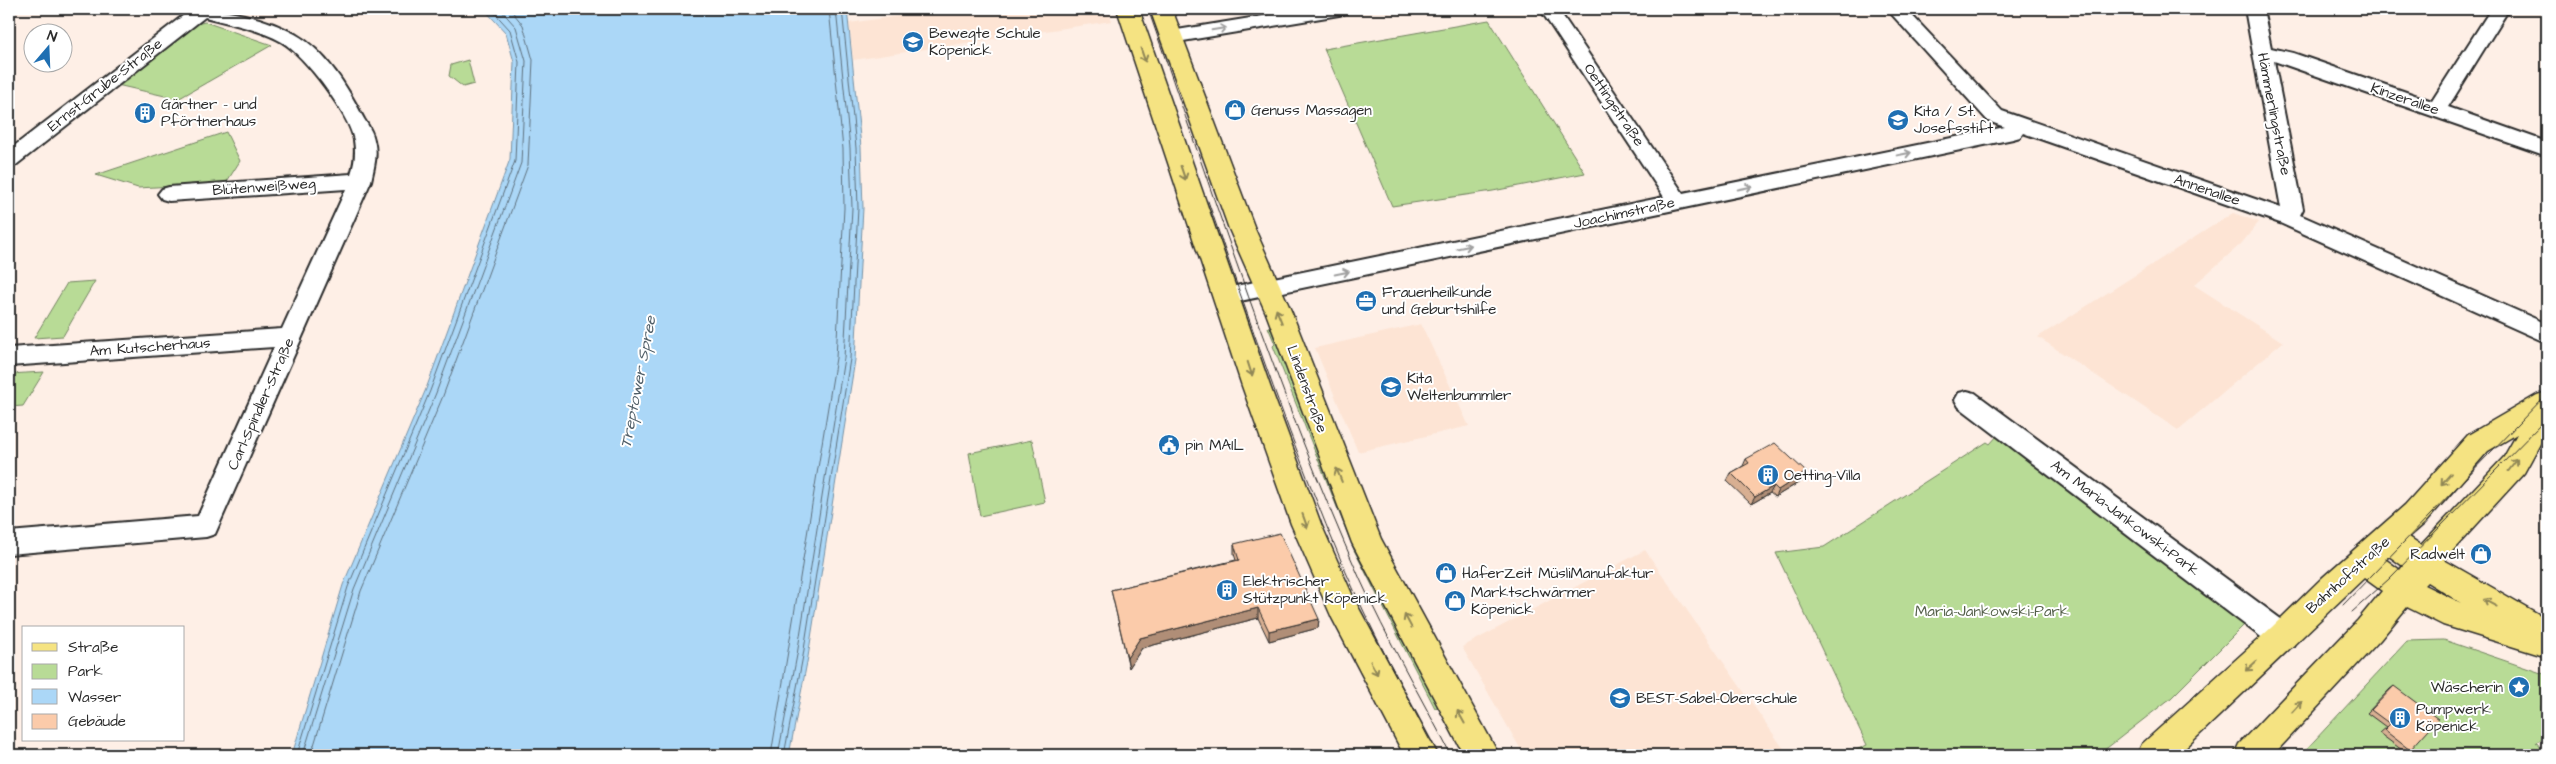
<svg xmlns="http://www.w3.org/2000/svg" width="2556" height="764" font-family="'Architects Daughter',sans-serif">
<rect width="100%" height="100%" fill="#feefe6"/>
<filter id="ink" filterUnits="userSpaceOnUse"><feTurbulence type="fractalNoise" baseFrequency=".02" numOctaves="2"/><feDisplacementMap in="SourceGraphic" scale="10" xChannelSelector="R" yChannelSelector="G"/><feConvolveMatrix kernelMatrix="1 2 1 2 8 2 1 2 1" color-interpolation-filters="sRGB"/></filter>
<g filter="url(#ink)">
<g fill="#fde4d4">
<path d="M948 9H1108L1112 21 853 60 849 23Z"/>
<path d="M2233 213 2259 222 2241 244 2194 285 2283 342 2178 430 2038 337Z"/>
<path d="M1421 324 1469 426 1358 452 1315 348Z"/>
<path d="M1645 550 1788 755 1802 749 1806 755H1524L1462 647Z"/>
</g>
<g fill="#b8db96" stroke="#728360">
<path d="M1489 20 1585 173 1493 191 1392 206 1324 49Z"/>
<path d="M205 22 272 45 178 99 117 85 192 25Z"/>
<path d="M468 60 474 84 463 87 449 76 451 65Z"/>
<path d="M226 132 240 161 226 183 138 188 96 175Z"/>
<path d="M95 281 63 336 34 338 67 283Z"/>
<path d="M1272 326 1443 705 1435 708 1354 550 1273 346 1275 344 1268 327Z"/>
<path d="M44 372 23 406 9 407V374Z"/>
<path d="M1998 435 2248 621 2171 698 2098 755H1845L1867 745 1776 553 1824 547 1987 442 1990 444Z"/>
<path d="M1032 440 1045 502 980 516 969 453Z"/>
<path d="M2444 640 2547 675V703L2541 706 2542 714 2547 720V737L2536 742 2547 755H2301L2407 641Z"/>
</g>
<path fill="#abd7f7" stroke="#7892a5" d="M484 9H847L861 147 863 208 855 360 808 657 789 755H292L343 585 426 389 510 159 514 62 506 33Z"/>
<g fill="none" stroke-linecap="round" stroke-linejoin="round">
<g stroke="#5e707d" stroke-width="1">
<path d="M297 755 348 587 430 391 515 161 519 62 510 30 491 9"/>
<path d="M303 755 354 589 436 393 521 163 526 61 516 27 500 9"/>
<path d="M311 755 361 591 443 396 528 165 533 60 523 25 510 9"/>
<path d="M771 755 836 358 844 208 843 149 829 9"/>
<path d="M778 755 797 655 844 358 852 208 850 148 836 9"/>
<path d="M784 755 803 656 850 359 858 208 856 148 842 9"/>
</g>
<g stroke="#2b2b2b" stroke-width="4">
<g id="minor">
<path d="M188 9C224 9 263 16 295 34 327 52 348 88 364 119 368 125 373 133 374 140 378 155 374 167 371 181L215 534 206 537 9 554V532L198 516 274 347 9 366V348L282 329 346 189 169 201 162 199 158 194 162 189 169 187 351 174C355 162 356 153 354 140 349 114 305 56 282 42 259 29 230 24 205 17L16 165 9 167V150L189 11Z"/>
<path d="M1306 9H1348L1346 13 1339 15 1171 43 1164 41 1161 37 1164 33 1171 31Z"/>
<path d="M1540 9H1558L1683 193 2005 127 1988 121 1887 9H1906L2002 111 2281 208 2245 9H2263L2271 48 2293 53 2432 101 2491 9H2509L2448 107 2547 142V156L2274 61 2303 209 2300 215 2547 324V343L2280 223 2023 133 2020 137 2013 139 1226 304 1218 302 1215 296 1218 290 1226 288 1664 197Z"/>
<path d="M1967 391 1975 393 2293 628 2297 637 2293 646 2283 649 2273 646 1959 407 1955 400 1959 393Z"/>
</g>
</g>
<g stroke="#2b2b2b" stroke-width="3">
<g id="major">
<path d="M1117 9H1139L1270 386 1321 524 1355 601 1438 755H1404L1332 618 1291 524 1242 386Z"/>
<path d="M1150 9H1172L1255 229 1292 313 1381 539 1499 755H1464L1352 543 1266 313 1229 229Z"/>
<path d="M2547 392V431L2524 473 2444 560 2547 619V657L2443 625 2407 607 2380 640 2273 755H2234L2239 744 2358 620 2382 591 2364 578 2178 755H2137L2142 744 2272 627 2322 578 2405 505 2468 435 2537 395ZM2517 434 2504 457 2421 545 2409 537 2425 523 2488 451ZM2389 556 2403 566 2400 570 2385 559ZM2427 582 2461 603 2424 585Z"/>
</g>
</g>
<use href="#minor" fill="#fff" fill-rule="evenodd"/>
<use href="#major" fill="#f5e382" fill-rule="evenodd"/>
<g stroke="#2b2b2b" stroke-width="1">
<path d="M1148 9C1215 200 1278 394 1360 579 1387 639 1421 697 1451 755"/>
<path d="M1208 201C1251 325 1293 449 1345 570 1370 628 1400 683 1429 739"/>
<path d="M2343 605 2547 394"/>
<path d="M2352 612 2389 579 2547 418"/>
</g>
</g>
<g fill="#d8af92" stroke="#2b2b2b">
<path d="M1746 459 1806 472 1803 480 1775 497 1770 493 1751 504 1727 481 1731 473 1743 466Z"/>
<path d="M1234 544 1319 619 1318 628 1269 641 1258 618 1142 648 1129 668 1111 590 1236 560 1234 554Z"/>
<path d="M2394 686 2410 750 2406 753 2379 733 2386 727 2367 713 2390 689Z"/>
</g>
<g fill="#b08e77" stroke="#2b2b2b">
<path d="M1806 472 1803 480 1775 497 1778 490Z"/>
<path d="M1774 486 1770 493 1751 504 1755 497Z"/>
<path d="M1258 608V618L1142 648 1129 668 1127 658 1140 638Z"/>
<path d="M1319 619 1318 628 1269 641V631Z"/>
</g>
<g fill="#fbcbaa" stroke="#2b2b2b">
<path d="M1775 443 1806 472 1778 490 1774 486 1755 497 1731 473 1749 463 1746 459Z"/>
<path d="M1280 533 1319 619 1269 631 1258 608 1140 638 1127 658 1111 590 1239 560 1234 544Z"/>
<path d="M2394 686 2438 719 2410 750 2384 730 2390 724 2371 710Z"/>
</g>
<defs><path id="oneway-shaft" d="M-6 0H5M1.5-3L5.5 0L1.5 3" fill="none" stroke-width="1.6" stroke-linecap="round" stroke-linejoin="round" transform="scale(1.25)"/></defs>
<g stroke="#a0a0a0">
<use href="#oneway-shaft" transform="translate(1219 29) rotate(-9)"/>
<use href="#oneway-shaft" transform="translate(1904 154) rotate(-12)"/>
<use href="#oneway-shaft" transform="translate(1745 188) rotate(-12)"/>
<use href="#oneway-shaft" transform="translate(1464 247) rotate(-12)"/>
<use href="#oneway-shaft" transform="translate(1342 273) rotate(-12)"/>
</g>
<g stroke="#908756">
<use href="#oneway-shaft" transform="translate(1143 55) rotate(71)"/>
<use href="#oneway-shaft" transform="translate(1183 173) rotate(71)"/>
<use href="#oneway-shaft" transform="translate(1279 316) rotate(-112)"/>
<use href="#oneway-shaft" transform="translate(1250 369) rotate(72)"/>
<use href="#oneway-shaft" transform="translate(2513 465) rotate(-53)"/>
<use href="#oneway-shaft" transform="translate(1339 475) rotate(-112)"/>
<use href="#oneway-shaft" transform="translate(2446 479) rotate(131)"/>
<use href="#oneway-shaft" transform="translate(1305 521) rotate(70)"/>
<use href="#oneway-shaft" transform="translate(2490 603) rotate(-152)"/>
<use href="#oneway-shaft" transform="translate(1408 621) rotate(-118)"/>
<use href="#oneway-shaft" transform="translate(2251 666) rotate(138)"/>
<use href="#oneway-shaft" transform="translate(1374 668) rotate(62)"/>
<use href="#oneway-shaft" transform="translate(2297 707) rotate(-47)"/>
<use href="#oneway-shaft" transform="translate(1461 717) rotate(-119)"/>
</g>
</g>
<defs>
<g id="school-disc" transform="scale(1.125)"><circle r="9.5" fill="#1f6fb2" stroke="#fff"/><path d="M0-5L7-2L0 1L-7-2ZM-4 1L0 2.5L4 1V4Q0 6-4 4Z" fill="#fff"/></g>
<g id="shop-disc" transform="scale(1.125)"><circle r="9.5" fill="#1f6fb2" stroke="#fff"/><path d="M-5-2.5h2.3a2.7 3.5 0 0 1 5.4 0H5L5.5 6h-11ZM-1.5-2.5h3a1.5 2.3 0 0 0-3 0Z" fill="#fff"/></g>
<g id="building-disc" transform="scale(1.125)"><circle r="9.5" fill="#1f6fb2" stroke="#fff"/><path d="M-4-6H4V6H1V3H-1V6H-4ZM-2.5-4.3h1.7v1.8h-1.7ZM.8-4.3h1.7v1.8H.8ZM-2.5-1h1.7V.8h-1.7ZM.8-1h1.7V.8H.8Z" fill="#fff"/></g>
<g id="office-disc" transform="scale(1.125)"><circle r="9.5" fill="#1f6fb2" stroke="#fff"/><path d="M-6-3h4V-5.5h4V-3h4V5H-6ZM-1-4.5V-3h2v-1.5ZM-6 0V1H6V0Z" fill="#fff"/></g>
<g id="civic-disc" transform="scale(1.125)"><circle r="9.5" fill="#1f6fb2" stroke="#fff"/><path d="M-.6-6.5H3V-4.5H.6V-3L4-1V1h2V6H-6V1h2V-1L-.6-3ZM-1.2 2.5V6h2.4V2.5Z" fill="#fff"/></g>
<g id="sight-disc" transform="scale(1.125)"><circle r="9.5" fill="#1f6fb2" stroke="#fff"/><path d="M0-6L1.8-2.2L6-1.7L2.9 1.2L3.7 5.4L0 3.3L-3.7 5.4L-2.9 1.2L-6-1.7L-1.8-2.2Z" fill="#fff"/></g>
</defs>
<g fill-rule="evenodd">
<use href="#school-disc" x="913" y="42"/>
<use href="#shop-disc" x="1235" y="110"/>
<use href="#building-disc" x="145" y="113"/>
<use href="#school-disc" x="1898" y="120"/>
<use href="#office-disc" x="1366" y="301"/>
<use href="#school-disc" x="1391" y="387"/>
<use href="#civic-disc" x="1169" y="445"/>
<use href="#building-disc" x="1768" y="475"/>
<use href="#shop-disc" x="2481" y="554"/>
<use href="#shop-disc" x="1446" y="573"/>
<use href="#building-disc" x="1227" y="590"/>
<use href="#shop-disc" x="1455" y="601"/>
<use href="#sight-disc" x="2519" y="687"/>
<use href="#school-disc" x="1620" y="698"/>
<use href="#building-disc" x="2400" y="718"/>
</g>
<g text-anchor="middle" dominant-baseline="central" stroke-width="4" stroke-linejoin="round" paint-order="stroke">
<g font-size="15" fill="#2b2b2b" stroke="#fff" text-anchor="start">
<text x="929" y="33">Bewegte Schule<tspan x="929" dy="17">Köpenick</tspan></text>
<text x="161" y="104">Gärtner - und<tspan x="161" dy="17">Pförtnerhaus</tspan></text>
<text x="1251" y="110">Genuss Massagen</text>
<text x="1914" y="111">Kita / St.<tspan x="1914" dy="17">Josefsstift</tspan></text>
<text x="1382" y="292">Frauenheilkunde<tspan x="1382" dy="17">und Geburtshilfe</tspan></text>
<text x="1407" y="378">Kita<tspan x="1407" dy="17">Weltenbummler</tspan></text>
<text x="1185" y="445">pin MAIL</text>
<text x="1784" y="475">Oetting-Villa</text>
<text x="2465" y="554" text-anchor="end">Radwelt</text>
<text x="1462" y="573">HaferZeit MüsliManufaktur</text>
<text x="1243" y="581">Elektrischer<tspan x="1243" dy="17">Stützpunkt Köpenick</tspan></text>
<text x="1471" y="592">Marktschwärmer<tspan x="1471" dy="17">Köpenick</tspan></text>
<text x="2503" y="687" text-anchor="end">Wäscherin</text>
<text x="1636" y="698">BEST-Sabel-Oberschule</text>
<text x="2416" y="709">Pumpwerk<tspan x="2416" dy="17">Köpenick</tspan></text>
</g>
<g font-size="15" fill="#2b2b2b" stroke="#fff">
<text transform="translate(105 85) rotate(-38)">Ernst-Grube-Straße</text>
<text transform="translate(2405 99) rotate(19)">Kinzerallee</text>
<text transform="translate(1614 105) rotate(56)">Oettingstraße</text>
<text transform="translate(2274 114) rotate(79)">Hämmerlingstraße</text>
<text transform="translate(264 187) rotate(-4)">Blütenweißweg</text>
<text transform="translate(2207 190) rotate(19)">Annenallee</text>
<text transform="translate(1624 213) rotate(-12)">Joachimstraße</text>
<text transform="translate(150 347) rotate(-4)">Am Kutscherhaus</text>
<text transform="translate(1307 389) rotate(70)">Lindenstraße</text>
<text transform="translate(261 404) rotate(-66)">Carl-Spindler-Straße</text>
<text transform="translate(2125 518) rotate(37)">Am Maria-Jankowski-Park</text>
<text transform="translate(2348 575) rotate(-42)">Bahnhofstraße</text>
</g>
<g font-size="15" fill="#55604b" stroke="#fff">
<text x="1992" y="611">Maria-Jankowski-Park</text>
</g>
<g font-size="16" font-style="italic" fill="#515f68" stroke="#fff">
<text transform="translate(638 382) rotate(-79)">Treptower Spree</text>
</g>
</g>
<rect width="2556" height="764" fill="none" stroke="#fff" stroke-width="30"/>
<rect x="15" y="15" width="2526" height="734" fill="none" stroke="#2b2b2b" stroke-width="2" filter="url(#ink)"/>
<rect x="22" y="626" width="162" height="115" fill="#ffffff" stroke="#aaaaaa"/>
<rect x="32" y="643" width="25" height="8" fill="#f5e382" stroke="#aaaaaa"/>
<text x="68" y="652" font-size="15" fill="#2b2b2b">Straße</text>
<rect x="32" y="664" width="25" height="15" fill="#b8db96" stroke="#aaaaaa"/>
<text x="68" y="676" font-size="15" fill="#2b2b2b">Park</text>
<rect x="32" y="689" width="25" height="15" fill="#abd7f7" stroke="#aaaaaa"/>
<text x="68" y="702" font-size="15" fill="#2b2b2b">Wasser</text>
<rect x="32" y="714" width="25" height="15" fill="#fbcbaa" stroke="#aaaaaa"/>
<text x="68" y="726" font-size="15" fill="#2b2b2b">Gebäude</text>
<g transform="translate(48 48) rotate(19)"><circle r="24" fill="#ffffff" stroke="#aaaaaa"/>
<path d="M0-4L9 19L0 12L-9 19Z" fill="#1f6fb2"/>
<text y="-8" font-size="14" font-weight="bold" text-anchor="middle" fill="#2b2b2b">N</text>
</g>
</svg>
